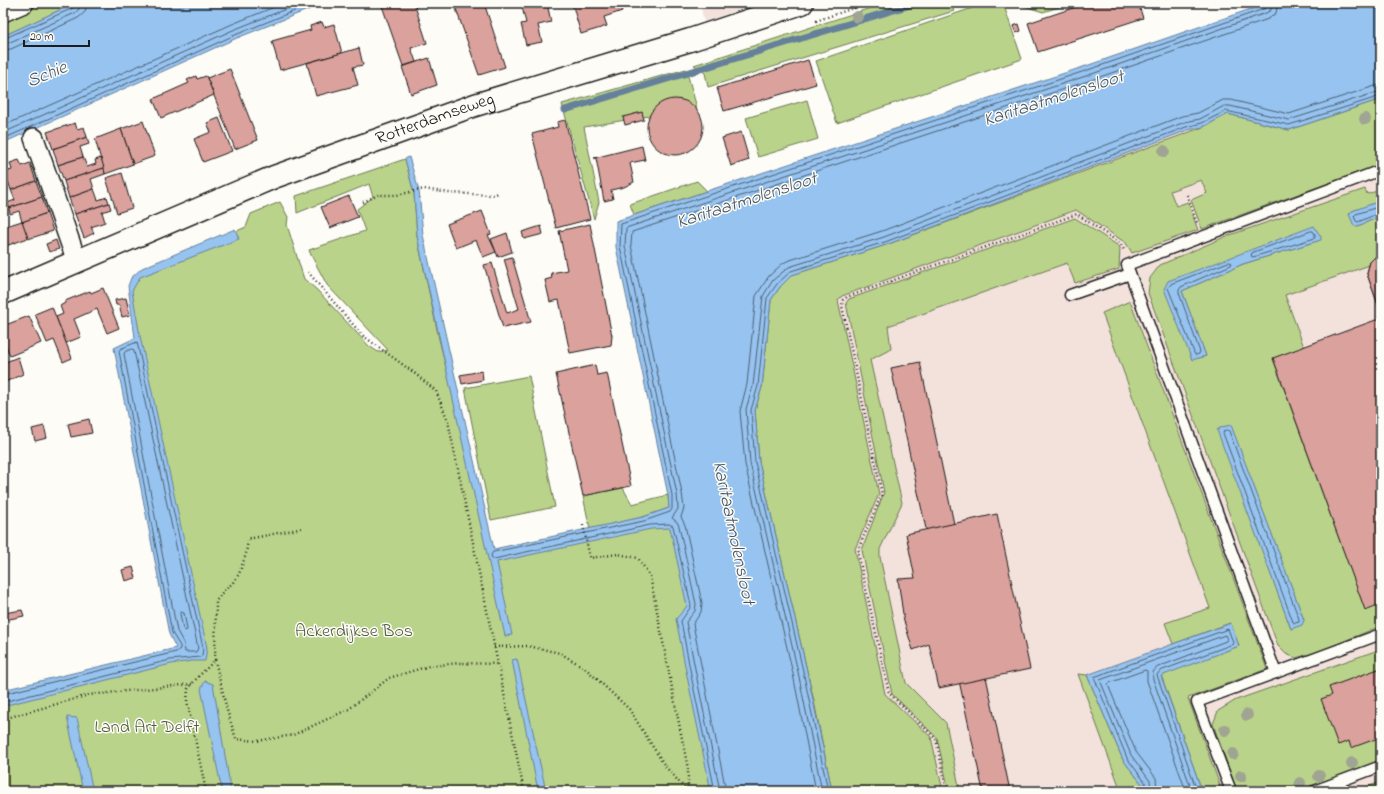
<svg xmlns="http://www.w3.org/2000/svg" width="1384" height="794" font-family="'Indie Flower',sans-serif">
<rect width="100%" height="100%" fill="#fdfcf7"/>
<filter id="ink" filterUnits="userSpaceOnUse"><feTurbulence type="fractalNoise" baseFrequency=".025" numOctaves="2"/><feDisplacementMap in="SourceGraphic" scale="8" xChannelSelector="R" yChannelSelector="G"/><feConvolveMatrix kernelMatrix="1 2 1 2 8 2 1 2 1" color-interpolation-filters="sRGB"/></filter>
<g filter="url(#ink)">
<g fill="#f3e1dc">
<path d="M700 3H759L704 22Z"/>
<path d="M1381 53V791H793L684 274Z"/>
</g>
<g fill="#bad38a" stroke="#6b7853" fill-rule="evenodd">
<path d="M3 3H75L3 36Z"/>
<path d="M886 3H951L954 11 708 87 705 73 694 65Z"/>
<path d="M987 3H1003L1022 59 837 123 816 61Z"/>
<path d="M1020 3H1072L1043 12 1018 4Z"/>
<path d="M686 69 697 108 584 127 599 202 594 219 562 104Z"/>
<path d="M1381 99V164L1202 229 1191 200 1207 193 1201 180 1170 191 1176 206 1188 202 1198 230 1132 253 1126 243 1076 210 842 296 838 300 879 494 855 549 885 694 931 737 943 791H832L814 701 759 462 755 410 762 387 771 300 780 287 792 275 886 245 1203 127 1228 114 1289 130Z"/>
<path d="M807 100 818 139 758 157 746 118Z"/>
<path d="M405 159 414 193 417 236 439 339 492 555 674 520 733 791H3V695L197 652 136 328 130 288 140 273 246 227 251 214 280 202 288 217 287 225 304 279 317 290 369 346 378 352 388 350 327 285 311 255 309 250 365 231 357 209 373 197 369 184 297 213 296 196Z"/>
<path d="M697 181 707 191 634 215 630 204Z"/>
<path d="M1365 189 1367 194 1377 191 1381 192V202L1352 211 1349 214 1358 226 1381 216V261L1285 295 1304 347 1273 359 1365 609 1381 604V626L1317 652 1296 658 1286 654 1278 646 1148 293 1150 278 1160 265 1227 236ZM1320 240 1243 264 1182 291 1206 356 1199 358 1168 281ZM1231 426 1304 620 1291 629 1218 430 1222 427Z"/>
<path d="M1075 218 1120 247 1119 269 1075 283 1067 263 888 326 891 349 870 360 902 503 880 549V557L906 683 946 723 960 791H949L937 738 892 694 862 550 884 492 846 303 849 299Z"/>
<path d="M1130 301 1267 669 1188 698 1222 791H1202L1161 675 1239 646 1230 623 1173 644 1165 623 1210 608 1102 313Z"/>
<path d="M529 376 555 507 491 520 465 388Z"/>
<path d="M623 488 632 504 668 495 669 508 643 517 590 529 583 496Z"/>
<path d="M1381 649V760L1299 791H1237L1213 724 1218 711 1236 700Z"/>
<path d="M1078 674 1087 675 1123 760 1142 784V791H1121Z"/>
<path d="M1381 782V791H1355Z"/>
</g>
<g fill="#96c3f0" stroke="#65809b">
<path d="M75 3H325L237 38 3 143V36Z"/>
<path d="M1268 3H1381V99L1289 130 1228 114 1203 127 1188 130 886 245 792 275 780 287 771 300 762 387 755 410 759 462 807 671 832 791H711L688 681 676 619 687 606 670 528 651 529 497 562 512 635 505 636 417 236 414 193 405 159 409 157 419 191 423 235 494 549 643 517 669 508 668 495 616 247V221L1086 66Z"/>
<path d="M1377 202H1381V216L1358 226H1354L1349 214 1352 211Z"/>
<path d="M1314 226 1321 237V240L1243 264 1182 291 1206 356 1192 360 1164 289 1168 281Z"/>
<path d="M235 229 239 239 140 277 132 291 140 336 207 648 205 661H192L171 664 3 706V690L176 648 169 634 114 348 135 338 128 286 131 278 142 268Z"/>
<path d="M1231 425 1304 620 1302 625 1291 629 1217 430 1222 427Z"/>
<path d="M1231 623 1239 646 1161 676 1202 791H1142V784L1123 760 1087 675Z"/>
<path d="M517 659 546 791H538L512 660Z"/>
<path d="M205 681 213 684 231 791H222L201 689Z"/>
<path d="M67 717 77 718 93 791H83Z"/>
</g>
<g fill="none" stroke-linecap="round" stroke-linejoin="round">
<g stroke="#4d5f71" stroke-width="1">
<path d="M3 39 73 8 75 6 76 3"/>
<path d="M3 44 8 43 75 13 79 9 81 3"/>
<path d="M3 50 11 49 78 18 85 12 87 3"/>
<path d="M3 126 230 25 284 3"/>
<path d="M3 133 233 30 301 3"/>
<path d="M3 139 235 35 314 3"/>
<path d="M1381 206 1356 214 1354 216 1356 221 1358 222 1381 212"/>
<path d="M1311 231H1313L1315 234V238L1253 257 1251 256 1252 253Z"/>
<path d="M1229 262 1232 263 1231 265 1181 287 1179 290V293L1200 352 1199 354 1195 355 1168 288 1171 284Z"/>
<path d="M132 349 134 351 198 648 196 652H185L184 644 177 631 124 354 125 352Z"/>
<path d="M1227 430 1229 431 1299 619V622L1295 623 1293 622 1223 433 1224 431Z"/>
<path d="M181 612 184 613 187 629 186 631 183 629 180 614Z"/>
<path d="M3 694 176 652 180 649V646L172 633 119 351 120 349 137 342 203 648 202 656 200 657 170 660 3 702"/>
<path d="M715 791 692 680 681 621 690 608 691 605 673 526 669 524 650 525 494 559 492 558 491 555 493 552 644 521 670 512 672 509V495L620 246 621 224 1088 70 1264 9 1267 6V3"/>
<path d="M720 791 697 679 686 622 695 611 696 604 679 526 677 522 672 518 678 509 677 494 625 246 626 228 1089 75 1266 13 1271 10 1272 3"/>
<path d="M726 791 693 624 701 612 702 603 685 525 681 517 684 508 682 493 631 245 632 232 1091 80 1268 19 1276 13 1278 3"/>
<path d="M816 791 793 674 745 464 740 411 747 384 756 296 769 276 782 264 787 261 882 231 1182 116 1198 113 1223 100H1231L1289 114 1375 86 1381 85"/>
<path d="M822 791 798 672 750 463 746 409 753 386 763 296 773 280 789 267 884 237 1185 122 1200 119 1224 106H1230L1289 120 1381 91"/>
<path d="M828 791 803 671 755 462 751 410 758 386 767 298 777 284 791 271 885 242 1186 127 1202 123 1226 111 1289 125 1381 96"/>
<path d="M1146 791 1145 782 1127 758 1094 677 1228 629 1233 642V644L1160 671 1157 675 1197 791"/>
<path d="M1151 791 1150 781 1131 755 1100 680 1225 635 1227 639 1226 641 1158 667C1153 670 1152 674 1153 679L1192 791"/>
<path d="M1157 791 1156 778 1136 752 1108 685 1109 683 1145 670 1147 671V681L1186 791"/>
</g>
<path stroke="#65809b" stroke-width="7" d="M565 110 917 3"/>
</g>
<g fill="#dba19c" stroke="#1c1c1c">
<path d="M381 3H414L427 43 411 48 416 62 403 66Z"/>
<path d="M454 3H484L505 67 479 75Z"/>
<path d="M521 3H547L551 22 538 25 542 42 526 45 521 24 526 23Z"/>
<path d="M555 3H565L564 5 559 6Z"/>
<path d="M572 3H620L622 11 604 17 607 26 581 34Z"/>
<path d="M1088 3H1138L1143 18 1038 52 1028 23Z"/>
<path d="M322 22 324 27 334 24 342 53 280 70 272 41 311 30 310 26Z"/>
<path d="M1019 24 1021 31 1016 33 1013 26Z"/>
<path d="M359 48 363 65 353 67 358 85 316 96 307 63Z"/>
<path d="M429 58 437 85 411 94 402 67Z"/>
<path d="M808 60 816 84 724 111 717 88Z"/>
<path d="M230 69 258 140 235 149 207 78Z"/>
<path d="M196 76 197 79 206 76 214 95 161 118 153 99 189 83 187 80Z"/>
<circle cx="675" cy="127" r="28"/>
<path d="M642 112 644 120 625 125 623 117Z"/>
<path d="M219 118 232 151 203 162 194 139 211 132 207 123Z"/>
<path d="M565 120 590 219 556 228 532 134 558 127 557 122Z"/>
<path d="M143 121 155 156 133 164 121 129Z"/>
<path d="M75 123 77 129 84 127 87 137 53 149 47 132Z"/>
<path d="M121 129 133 164 105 174 95 139Z"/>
<path d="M741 132 749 160 731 166 722 138Z"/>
<path d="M87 137 89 144 80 147 83 157 58 165 53 149Z"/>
<path d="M642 146 645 160 630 163 634 182 624 187 611 190 613 199 604 201 596 158H594Z"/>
<path d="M83 157 87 167 96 164 95 160 101 158 104 168 64 181 58 165Z"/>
<path d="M19 160 22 166 30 163 36 181 11 190 5 172 12 170 10 163Z"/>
<path d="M104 168 105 174 91 179 94 189 69 198 64 181Z"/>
<path d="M122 173 132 208 117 213 106 178Z"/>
<path d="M36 181 42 197 9 208 7 203 15 200 11 190Z"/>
<path d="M94 189 98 200 107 197 109 203 75 214 69 198Z"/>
<path d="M349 196 358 217 330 228 321 207Z"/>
<path d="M42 197 47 213 22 222 19 211 10 214 9 208Z"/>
<path d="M109 203 111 209 102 212 105 222 91 227 94 233 84 238 75 214Z"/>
<path d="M482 211 491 234 488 235 496 252 483 257 476 240 456 248 447 224Z"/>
<path d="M47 213 53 231 28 239 22 222Z"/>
<path d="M22 221 28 238 3 247V227Z"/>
<path d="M590 224 612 336 611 345 570 353 559 300 550 302 545 280 552 278 551 273 567 270 559 231Z"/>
<path d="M541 226 543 234 524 239 522 232Z"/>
<path d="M507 233 512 252 498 257 491 239Z"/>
<path d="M56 240 59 249 49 252 46 244Z"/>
<path d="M1380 253H1381V313L1367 274 1368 269 1370 262 1374 258Z"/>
<path d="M1380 253H1381V313L1367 274 1368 269 1370 262 1374 258Z"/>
<path d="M512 257 531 322 503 328 484 265 492 263 507 313 519 309 504 259Z"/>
<path d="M103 288 119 328 107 333 97 309 74 319 81 337 66 343 56 317 63 314 60 306 65 303V301L90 291 91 293Z"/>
<path d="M126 298 130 315 122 317 119 305H116L115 300Z"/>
<path d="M52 307 72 358 63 362 54 340 47 343 35 314Z"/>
<path d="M29 316 41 343 10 356 3 338V326Z"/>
<path d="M1381 318V604L1365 610 1273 358Z"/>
<path d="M18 357 23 374 3 383V363Z"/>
<path d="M920 362 1010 791H983L891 368Z"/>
<path d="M595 365 597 375 607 373 631 486 583 496 556 374Z"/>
<path d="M482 371 483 380 462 384 460 375Z"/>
<path d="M89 419 92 433 71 437 68 424Z"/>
<path d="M44 426 47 438 35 441 32 429Z"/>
<path d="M997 514 1030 669 939 688 929 644 913 650 904 621 898 579 915 578 906 534Z"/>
<path d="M133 567 136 578 125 581 122 570Z"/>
<path d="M22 610 24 616 5 620 4 613Z"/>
<path d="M1381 668V737L1351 748 1349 741 1338 745 1321 699 1332 695 1329 687Z"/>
</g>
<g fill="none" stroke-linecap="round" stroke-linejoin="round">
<g stroke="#1c1c1c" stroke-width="13">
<g id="lane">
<path d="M1070 295 1130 274"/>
<path d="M1276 673 1127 265 1381 170"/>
<path d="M1231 791 1197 702 1381 634"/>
<path d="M1314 791 1381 766"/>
</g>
</g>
<g stroke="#1c1c1c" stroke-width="22">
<g id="street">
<path d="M3 12 24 3"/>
<path d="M34 138 77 262"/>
</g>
</g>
<g stroke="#1c1c1c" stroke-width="25">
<g id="secondary">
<path id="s1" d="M3 293 274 177 475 105 690 40 802 3"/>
</g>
</g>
<g stroke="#1c1c1c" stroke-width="2.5" stroke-dasharray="1 3" stroke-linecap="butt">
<path d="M43 6 51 3"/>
<path d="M816 21 868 3"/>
<path d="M1187 195 1197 223"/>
<path d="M363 202 378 195H397L424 189 449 193 492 195 499 193"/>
<path d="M308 272 362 335 413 372 436 391 448 421 524 791"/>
<path d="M583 525 590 558 618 554 638 558 650 576 688 769V791"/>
<path d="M494 647 528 646 560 653 585 668 629 709 665 766 687 791"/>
<path d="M215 660 227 710 236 739 257 741 293 735 349 709 389 678 429 666 460 663 498 664"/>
<path d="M3 719 89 695 192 684"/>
<path d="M206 791 187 701 188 689 197 678 215 660 216 601 225 589 232 584 239 574 246 554 248 539 303 528"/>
<path d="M947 791 936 739 889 693 858 553 860 545 882 494 842 306 843 300 847 297 1077 214 1121 244 1124 250"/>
</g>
<use href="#lane" stroke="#fdfcf7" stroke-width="10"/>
<use href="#street" stroke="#fdfcf7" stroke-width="19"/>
<use href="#secondary" stroke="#fdfcf7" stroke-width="22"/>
</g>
<g fill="#a0a493">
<circle cx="857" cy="17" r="6"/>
<circle cx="1365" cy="119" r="6"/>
<circle cx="1164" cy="151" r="6"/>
<circle cx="1247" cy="715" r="6"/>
<circle cx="1225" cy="730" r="6"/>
<circle cx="1233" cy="754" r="6"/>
<circle cx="1352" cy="763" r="6"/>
<circle cx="1241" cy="776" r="6"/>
<circle cx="1319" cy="776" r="6"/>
<circle cx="1300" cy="783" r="6"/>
</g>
</g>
<g text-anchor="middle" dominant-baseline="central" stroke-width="3" stroke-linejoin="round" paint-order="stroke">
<g font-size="18" fill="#1c1c1c" stroke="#fdfcf7">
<text stroke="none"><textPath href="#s1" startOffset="466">Rotterdamseweg</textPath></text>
</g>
<g font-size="18" fill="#535c42" stroke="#fdfcf7">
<text x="354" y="632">Ackerdijkse Bos</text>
<text x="147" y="728">Land Art Delft</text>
</g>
<g font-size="19" font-style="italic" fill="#475666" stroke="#fdfcf7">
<text transform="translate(47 75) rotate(-22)">Schie</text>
<text transform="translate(1054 99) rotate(-18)">Karitaatmolensloot</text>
<text transform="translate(747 201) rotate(-18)">Karitaatmolensloot</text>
<text transform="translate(733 533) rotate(78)">Karitaatmolensloot</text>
</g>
</g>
<rect width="1384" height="794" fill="none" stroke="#fdfcf7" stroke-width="16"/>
<rect x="8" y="8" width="1368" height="778" fill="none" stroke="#1c1c1c" stroke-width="1.5" filter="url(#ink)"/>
<path d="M24 40v6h65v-6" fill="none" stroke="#1c1c1c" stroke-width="2"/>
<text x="30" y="40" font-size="12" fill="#1c1c1c" stroke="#fdfcf7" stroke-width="3" paint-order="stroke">20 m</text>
</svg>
